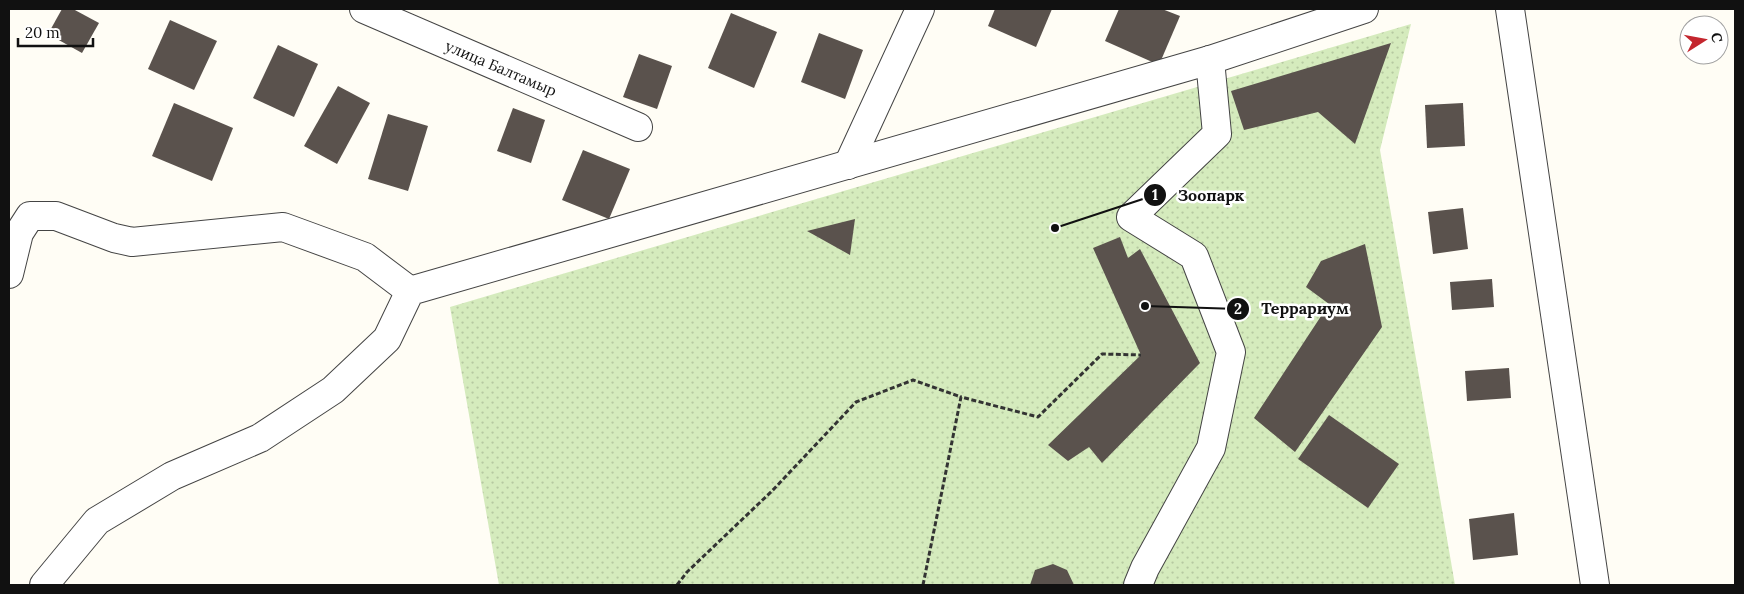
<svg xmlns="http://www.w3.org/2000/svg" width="1744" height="594" font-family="Lora,serif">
<defs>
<pattern id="park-dots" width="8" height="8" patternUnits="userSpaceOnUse" patternTransform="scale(1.25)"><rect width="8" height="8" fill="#d5ebbd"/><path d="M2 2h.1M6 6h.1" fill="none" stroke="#b6c8a1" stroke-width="1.8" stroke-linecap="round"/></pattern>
</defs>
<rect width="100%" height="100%" fill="#fffdf5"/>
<path fill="url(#park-dots)" d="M1411 24 1380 150 1455 585H499L450 307Z"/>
<g fill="#5a524d">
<path d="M62 9H73L99 23 82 53 48 34Z"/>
<path d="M995 9H1052L1036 47 988 26Z"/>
<path d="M1119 9H1162L1180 16 1159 65 1105 41Z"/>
<path d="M731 13 777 32 754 88 708 68Z"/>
<path d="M170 20 217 41 194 90 148 69Z"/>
<path d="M819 33 863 50 845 99 801 82Z"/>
<path d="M1391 43 1355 144 1318 112 1244 130 1231 91Z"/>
<path d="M278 45 318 64 294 117 253 98Z"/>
<path d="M639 54 672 66 657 109 623 97Z"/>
<path d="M338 86 370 103 337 164 304 146Z"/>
<path d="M174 103 233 128 212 181 152 156Z"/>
<path d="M1463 103 1465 146 1427 148 1425 105Z"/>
<path d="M513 108 545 120 531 163 497 151Z"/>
<path d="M388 114 428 126 408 191 368 179Z"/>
<path d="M583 150 630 169 609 219 562 200Z"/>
<path d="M1463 208 1468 249 1433 254 1428 212Z"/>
<path d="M855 219 850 255 807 231Z"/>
<path d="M1120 237 1128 258 1140 249 1200 363 1102 463 1089 447 1068 461 1048 445 1141 355 1093 248Z"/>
<path d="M1365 244 1382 327 1295 452 1254 418 1329 304 1306 287 1321 261Z"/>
<path d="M1492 279 1494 307 1452 310 1450 282Z"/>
<path d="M1509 368 1511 398 1467 401 1465 371Z"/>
<path d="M1329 415 1399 464 1368 508 1298 459Z"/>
<path d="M1514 513 1518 555 1473 560 1469 519Z"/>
<path d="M1053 564 1067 570 1074 585H1030L1035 570Z"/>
</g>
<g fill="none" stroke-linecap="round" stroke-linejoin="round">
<g stroke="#444" stroke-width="30">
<g id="minor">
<path d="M364 9 638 127"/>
<path d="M1510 9 1595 585"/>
<path d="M848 165 920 9"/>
<path d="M9 274 19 233 30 216H56L114 238 132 242 283 227 365 257 410 291"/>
<path d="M44 585 97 521 172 476 260 438 333 390 387 339 410 291 1210 60 1364 9"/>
<path d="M1138 585 1145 568 1211 448 1231 352 1194 256 1131 217 1217 134 1210 60"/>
</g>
</g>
<g stroke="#333" stroke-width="3" stroke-dasharray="5 2.5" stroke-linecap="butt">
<path d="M677 585 687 572 772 491 856 402 913 380 961 397"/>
<path d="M923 585 961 397 1038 417 1102 354 1141 355"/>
</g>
<use href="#minor" stroke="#fff" stroke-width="28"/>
</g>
<g text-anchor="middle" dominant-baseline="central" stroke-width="5" stroke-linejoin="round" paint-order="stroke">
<g font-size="15" fill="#111" stroke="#fff">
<text transform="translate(501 68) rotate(23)">улица Балтамыр</text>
</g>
</g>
<path fill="none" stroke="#111" stroke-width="2" d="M1055 228L1155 195M1145 306L1238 309"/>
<g fill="#111" stroke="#fff" stroke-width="2">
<circle cx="1055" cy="228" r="5"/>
<circle cx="1145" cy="306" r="5"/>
<circle cx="1155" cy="195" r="12"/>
<circle cx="1238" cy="309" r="12"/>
</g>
<g font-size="15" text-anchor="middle" font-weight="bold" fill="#fff">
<text x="1155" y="200">1</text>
<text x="1238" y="314">2</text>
</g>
<g font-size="16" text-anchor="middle" font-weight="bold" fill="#111" stroke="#fff" stroke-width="5" stroke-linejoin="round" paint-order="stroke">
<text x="1211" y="201">Зоопарк</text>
<text x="1305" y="314">Террариум</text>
</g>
<rect width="1744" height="594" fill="none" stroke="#111111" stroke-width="20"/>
<g transform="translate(1704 40) rotate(79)"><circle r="24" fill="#ffffff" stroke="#a0a0a0"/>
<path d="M0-4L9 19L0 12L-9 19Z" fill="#c4262e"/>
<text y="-8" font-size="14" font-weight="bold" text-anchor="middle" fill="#111111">С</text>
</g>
<path d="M18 38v8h75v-8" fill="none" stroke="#111111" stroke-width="2.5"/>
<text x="25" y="38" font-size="15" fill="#111111" stroke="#ffffff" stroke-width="4" paint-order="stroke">20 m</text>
</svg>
